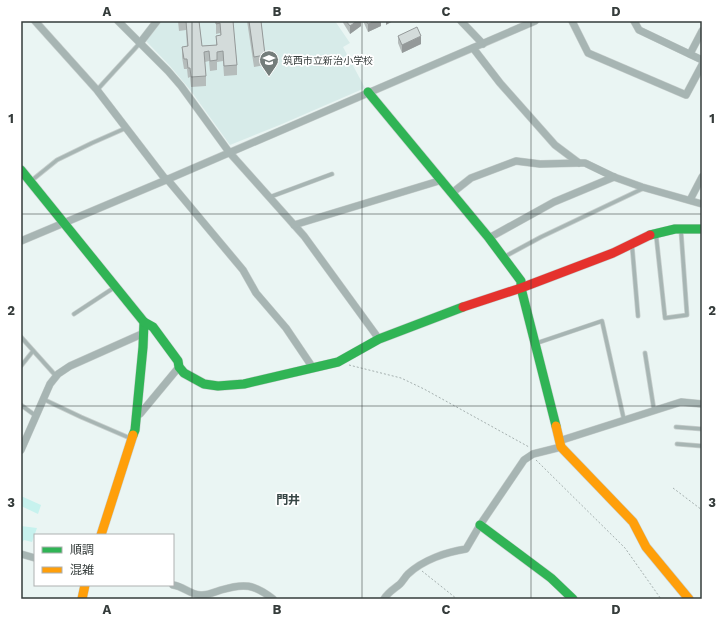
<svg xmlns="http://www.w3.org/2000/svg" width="723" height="620" font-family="'Work Sans','Noto Sans JP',sans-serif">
<rect width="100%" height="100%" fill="#eaf5f3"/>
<path fill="#d7ebe9" d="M160 21H335L350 43 343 47 365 88 282 124 230 145 191 91 170 66 146 41Z"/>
<g fill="#c7f2ee">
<path d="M21 496 41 505 38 514 21 506Z"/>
<path d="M21 526 37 528 32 542 24 540 21 544Z"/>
</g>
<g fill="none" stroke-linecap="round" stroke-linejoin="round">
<g stroke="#c7cfcd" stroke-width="5">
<g id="lane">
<path d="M97 90 140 43"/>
<path d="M31 181 57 160 92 143 126 128"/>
<path d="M270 197 332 174"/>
<path d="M656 234 665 318 687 315 681 231"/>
<path d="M632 245 638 316"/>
<path d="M504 257 541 237 644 188"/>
<path d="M74 314 115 287"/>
<path d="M21 337 56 376"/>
<path d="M537 343 602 321 624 420"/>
<path d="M645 353 654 410"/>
<path d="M21 366 33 351"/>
<path d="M43 399 81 417 132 439"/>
<path d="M21 405 36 416"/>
<path d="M676 427 702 429"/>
<path d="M677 444 702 446"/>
</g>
</g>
<g stroke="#c7cfcd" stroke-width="8">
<g id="street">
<path d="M35 21 97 90 166 180"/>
<path d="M118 21 168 71 181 86 229 152 304 236 379 339"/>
<path d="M461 21 483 44"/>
<path d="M572 21 588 53 686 95 702 65"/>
<path d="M634 21 639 30 702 60"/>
<path d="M140 43 157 21"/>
<path d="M473 48 500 83 555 145 579 163"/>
<path d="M690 54 702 31"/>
<path d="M167 179 243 270 256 293 286 328 313 368"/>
<path d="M452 193 471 178 516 161 540 164 580 163H585L614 177 642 187 702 204"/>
<path d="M690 200 702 177"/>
<path d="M294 225 442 180"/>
<path d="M489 238 554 202 614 177"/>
<path d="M21 241 166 180 535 21"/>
<path d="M137 413 140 414 179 367"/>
<path d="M559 441 681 402 702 404"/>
<path d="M21 450 50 384 58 374 70 366 144 333"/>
<path d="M21 554 35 558"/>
<path d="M173 585C183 586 192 596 202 595 208 595 215 592 221 590 244 583 254 584 273 599"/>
<path d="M384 599C388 592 394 589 400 584 403 581 405 577 408 574 423 560 446 552 466 549L480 525 524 460 533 454 561 447"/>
</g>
</g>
<g stroke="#c7cfcd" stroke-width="10">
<g id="fast">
<path d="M368 92 489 238 521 281V288L556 426"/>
<path d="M21 170 144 322 143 347 135 430 133 435"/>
<path d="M650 235 675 229H702"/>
<path d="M144 322 153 327 178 361 179 367 184 373 204 384 218 386 244 384 338 362 379 339 463 307"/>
<path d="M480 525 551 578 573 599"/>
</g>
</g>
<g stroke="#c7cfcd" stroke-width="10">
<g id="slow">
<path d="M556 426 561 447 633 522 646 547 689 599"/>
<path d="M101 535 133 435"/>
<path d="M82 599 85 585"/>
</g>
</g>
<g stroke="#c7cfcd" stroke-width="10">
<path id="jam" d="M463 307 521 288 613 253 650 235"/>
</g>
<g stroke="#a5b0af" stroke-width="1" stroke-dasharray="2 2" stroke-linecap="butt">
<path d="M349 365 401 378 424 389 529 447"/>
<path d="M536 460 625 548 661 599"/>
<path d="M673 488 702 510"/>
<path d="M422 571 457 599"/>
</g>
<use href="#lane" stroke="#a7b5b3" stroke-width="3.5"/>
<use href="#street" stroke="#a7b5b3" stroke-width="7"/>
<use href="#fast" stroke="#30b455" stroke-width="9"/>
<use href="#slow" stroke="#ff9f0a" stroke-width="9"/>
<use href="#jam" stroke="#e5322d" stroke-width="9"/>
</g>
<g fill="#b5bcbb">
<path d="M178 21H199L202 46 216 45V36L221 35 220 33 216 34V21H233L237 65V75L224 76 223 61 217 62V70L210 71 209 61 205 62 206 76V86L191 87 190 77 188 78 187 69H184L182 57V47H187L186 30 179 31Z"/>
<path d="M247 21H261L265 55V65L254 67Z"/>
<path d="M342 21H361V26L350 34Z"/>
<path d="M363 21H381V26L368 32Z"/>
<path d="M398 36 421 44 402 53 398 43Z"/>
</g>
<g fill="#949999">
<path d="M357 21H361V26L350 34V26Z"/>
<path d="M375 21H381V26L368 32V24Z"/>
<path d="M386 21H393L386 25Z"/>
<path d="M421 36V44L402 53V45Z"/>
</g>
<g fill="#d3dbda" stroke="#949999">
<path d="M186 21H199L202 46 217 45 216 36 221 35 220 23 216 24V21H233L237 65 224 66 223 51 217 52V60L210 61 209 51 204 52 206 76 191 77 190 68H188L187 59H184L182 47 188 46Z"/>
<path d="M249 21H261L265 55 254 57Z"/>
<path d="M346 21H357L350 26Z"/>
<path d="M366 21H375L368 24Z"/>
<path d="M417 27 421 36 402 45 398 36Z"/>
</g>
<path fill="none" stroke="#353c3b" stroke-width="1" stroke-opacity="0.55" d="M192 21V599M362 21V599M531 21V599M21 214H702M21 406H702"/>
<defs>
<g id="school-pin" transform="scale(1)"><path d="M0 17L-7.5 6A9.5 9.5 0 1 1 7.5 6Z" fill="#747d7b" stroke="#fff"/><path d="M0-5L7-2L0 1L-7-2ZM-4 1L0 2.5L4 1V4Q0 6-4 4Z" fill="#fff"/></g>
</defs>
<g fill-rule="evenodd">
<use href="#school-pin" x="269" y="60"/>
</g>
<g text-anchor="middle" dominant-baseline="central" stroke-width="3.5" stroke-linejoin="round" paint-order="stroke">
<g font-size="10" fill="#353c3b" stroke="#fff" text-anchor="start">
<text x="283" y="60">筑西市立新治小学校</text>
</g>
<g font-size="12" font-weight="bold" fill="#364544" stroke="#fff">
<text x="288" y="500">門井</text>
</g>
</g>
<rect width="723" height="620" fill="none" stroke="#ffffff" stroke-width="44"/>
<rect x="34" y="534" width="140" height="52" fill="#ffffff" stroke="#aeb1b1"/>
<rect x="42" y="547" width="20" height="6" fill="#30b455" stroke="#aeb1b1"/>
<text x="70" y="554" font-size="12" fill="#353c3b">順調</text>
<rect x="42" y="567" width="20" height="6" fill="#ff9f0a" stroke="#aeb1b1"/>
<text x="70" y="574" font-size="12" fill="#353c3b">混雑</text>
<rect x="22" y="22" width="679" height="576" fill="none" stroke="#353c3b" stroke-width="1.5"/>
<g font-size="13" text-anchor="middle" font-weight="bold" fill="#353c3b">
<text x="107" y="16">A</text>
<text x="277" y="16">B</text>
<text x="446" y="16">C</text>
<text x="616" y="16">D</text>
<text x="11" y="123">1</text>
<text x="712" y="123">1</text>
<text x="11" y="315">2</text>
<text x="712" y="315">2</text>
<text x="11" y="507">3</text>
<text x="712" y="507">3</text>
<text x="107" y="614">A</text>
<text x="277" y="614">B</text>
<text x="446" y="614">C</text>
<text x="616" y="614">D</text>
</g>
</svg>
